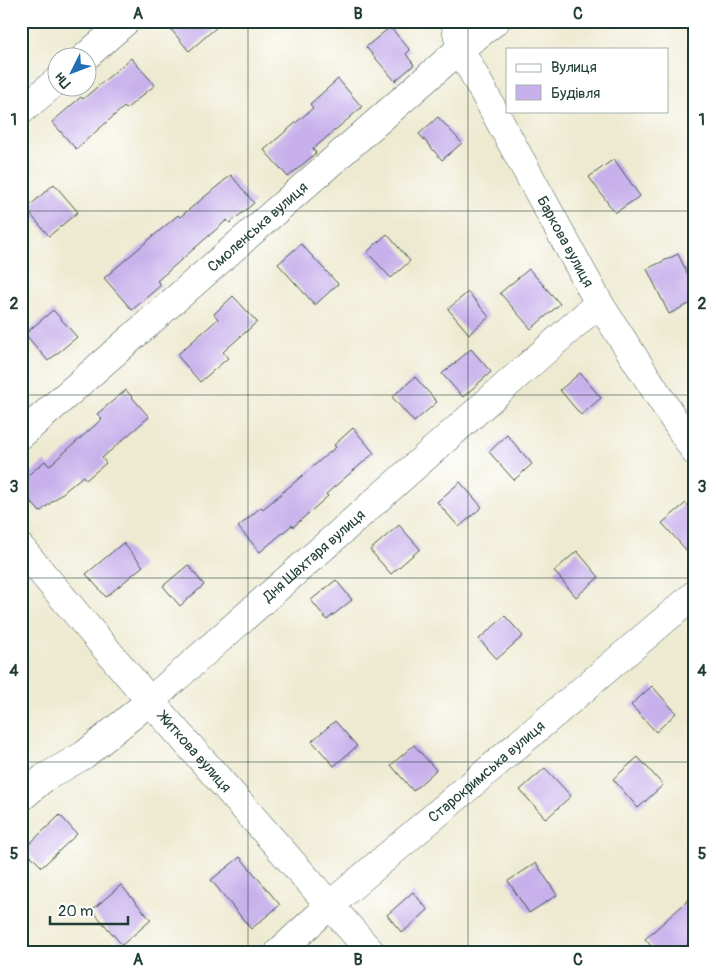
<svg xmlns="http://www.w3.org/2000/svg" width="716" height="973" font-family="Pangolin,sans-serif">
<rect width="100%" height="100%" fill="#fff"/>
<filter id="ink" filterUnits="userSpaceOnUse"><feTurbulence type="fractalNoise" baseFrequency=".02" numOctaves="2"/><feDisplacementMap in="SourceGraphic" scale="10" xChannelSelector="R" yChannelSelector="G"/><feConvolveMatrix kernelMatrix="1 2 1 2 8 2 1 2 1" color-interpolation-filters="sRGB"/></filter>
<filter id="wash" filterUnits="userSpaceOnUse"><feTurbulence type="fractalNoise" baseFrequency=".0096" numOctaves="4" result="noise"/><feDisplacementMap in="SourceGraphic" scale="20" xChannelSelector="R" yChannelSelector="G"/><feGaussianBlur stdDeviation="1.12" result="paint"/><feColorMatrix in="noise" values="0 0 0 0 0 0 0 0 0 0 0 0 0 0 0 0 0 1.4 0 .05"/><feComposite in="paint" operator="in"/></filter>
<g filter="url(#wash)">
<rect width="100%" height="100%" fill="#eeead1"/>
<g id="blocks">
<g fill="#c7b0eb">
<path d="M164 21H224L189 51Z"/>
<path d="M390 27 410 50 406 54 414 65 395 81 366 47Z"/>
<path d="M131 58 155 85 126 109 124 107 76 149 52 122 81 97 83 99Z"/>
<path d="M338 79 362 107 313 149 316 153 288 177 264 150 313 108 310 104Z"/>
<path d="M438 117 462 143 442 160 419 134Z"/>
<path d="M614 159 640 196 615 213 589 177Z"/>
<path d="M231 175 254 203 230 223 227 220 157 281 161 285 132 310 104 278 178 215 180 217Z"/>
<path d="M54 184 78 212 49 236 26 209Z"/>
<path d="M387 234 410 261 391 278 367 252Z"/>
<path d="M301 244 338 284 315 305 278 264Z"/>
<path d="M678 254 695 289V301L669 314 647 269Z"/>
<path d="M529 269 560 304 531 329 500 293Z"/>
<path d="M468 292 489 317 469 334 448 309Z"/>
<path d="M233 296 257 322 223 352 228 358 200 382 177 355 218 319 214 314Z"/>
<path d="M53 310 77 337 48 361 25 334Z"/>
<path d="M471 349 491 372 463 397 442 374Z"/>
<path d="M580 373 601 398 581 415 560 390Z"/>
<path d="M415 377 437 402 414 422 392 397Z"/>
<path d="M126 390 149 417 102 458 106 463 86 480 83 476 40 512 21 490V481L45 461 49 466 102 419 97 414Z"/>
<path d="M353 428 374 453 326 494 328 496 293 527 292 525 260 552 238 527 261 507 263 509 336 447 334 445Z"/>
<path d="M507 435 532 464 514 480 489 452Z"/>
<path d="M460 482 482 507 459 527 437 502Z"/>
<path d="M686 503 695 514V560L662 523Z"/>
<path d="M399 525 420 549 391 574 370 550Z"/>
<path d="M123 543 143 566 106 597 86 574Z"/>
<path d="M577 551 599 577 576 597 554 571Z"/>
<path d="M188 565 204 585 180 606 163 586Z"/>
<path d="M336 580 352 600 327 620 311 600Z"/>
<path d="M505 616 523 636 497 659 479 639Z"/>
<path d="M652 686 676 713 656 732 631 705Z"/>
<path d="M335 721 357 746 334 766 312 741Z"/>
<path d="M414 745 436 770 413 791 391 765Z"/>
<path d="M638 757 663 785 638 808 613 779Z"/>
<path d="M545 768 571 796 546 819 520 790Z"/>
<path d="M60 815 77 834 42 867 24 849Z"/>
<path d="M240 857 280 905 251 929 211 880Z"/>
<path d="M536 863 557 895 529 913 508 881Z"/>
<path d="M121 885 151 920 122 945 92 910Z"/>
<path d="M413 892 428 910 402 933 387 915Z"/>
<path d="M695 894V938L679 952H656L645 939Z"/>
</g>
</g>
</g>
<g filter="url(#ink)">
<use href="#blocks" fill-opacity="0" stroke="#3e574c" stroke-width="1"/>
<g fill="none" stroke-linecap="round" stroke-linejoin="round">
<g stroke="#3e574c" stroke-width="29">
<g id="street">
<path id="s1" d="M455 21 460 49 599 303 695 452"/>
<path d="M84 58 126 21"/>
<path d="M21 111 58 80"/>
<path id="s2" d="M21 435 460 49 496 21"/>
<path id="s3" d="M21 548 150 701 371 952"/>
<path id="s4" d="M21 798 44 778 84 755 150 701 599 303"/>
<path id="s5" d="M279 952 330 905 695 594"/>
</g>
</g>
<use href="#street" stroke="#fff" stroke-width="28"/>
</g>
</g>
<path fill="none" stroke="#1f3d34" stroke-width="1" stroke-opacity="0.55" d="M248 21V952M468 21V952M21 211H695M21 395H695M21 578H695M21 762H695"/>
<g text-anchor="middle" dominant-baseline="central" stroke-width="4" stroke-linejoin="round" paint-order="stroke">
<g font-size="15" fill="#1f3d34" stroke="#fff">
<text stroke="none"><textPath href="#s2" startOffset="315">Смоленська вулиця</textPath></text>
<text stroke="none"><textPath href="#s1" startOffset="248">Баркова вулиця</textPath></text>
<text stroke="none"><textPath href="#s4" startOffset="381">Дня Шахтаря вулиця</textPath></text>
<text stroke="none"><textPath href="#s3" startOffset="268">Житкова вулиця</textPath></text>
<text stroke="none"><textPath href="#s5" startOffset="275">Старокримська вулиця</textPath></text>
</g>
</g>
<rect width="716" height="973" fill="none" stroke="#fff" stroke-width="55"/>
<rect x="506" y="48" width="162" height="65" fill="#ffffff" stroke="#a5b1ae"/>
<rect x="516" y="64" width="25" height="8" fill="#ffffff" stroke="#a5b1ae"/>
<text x="551" y="72" font-size="15" fill="#1f3d34">Вулиця</text>
<rect x="516" y="85" width="25" height="15" fill="#c7b0eb" stroke="#a5b1ae"/>
<text x="551" y="98" font-size="15" fill="#1f3d34">Будівля</text>
<g transform="translate(72 72) rotate(228)"><circle r="24" fill="#ffffff" stroke="#a5b1ae"/>
<path d="M0-4L9 19L0 12L-9 19Z" fill="#1f6fb2"/>
<text y="-8" font-size="14" font-weight="bold" text-anchor="middle" fill="#1f3d34">Пн</text>
</g>
<path d="M50 916v8h78v-8" fill="none" stroke="#1f3d34" stroke-width="2.5"/>
<text x="58" y="916" font-size="15" fill="#1f3d34" stroke="#ffffff" stroke-width="4" paint-order="stroke">20 m</text>
<rect x="28" y="28" width="660" height="918" fill="none" stroke="#1f3d34" stroke-width="2"/>
<g font-size="16" text-anchor="middle" font-weight="bold" fill="#1f3d34">
<text x="138" y="19">A</text>
<text x="358" y="19">B</text>
<text x="578" y="19">C</text>
<text x="14" y="125">1</text>
<text x="702" y="125">1</text>
<text x="14" y="309">2</text>
<text x="702" y="309">2</text>
<text x="14" y="492">3</text>
<text x="702" y="492">3</text>
<text x="14" y="676">4</text>
<text x="702" y="676">4</text>
<text x="14" y="859">5</text>
<text x="702" y="859">5</text>
<text x="138" y="965">A</text>
<text x="358" y="965">B</text>
<text x="578" y="965">C</text>
</g>
</svg>
